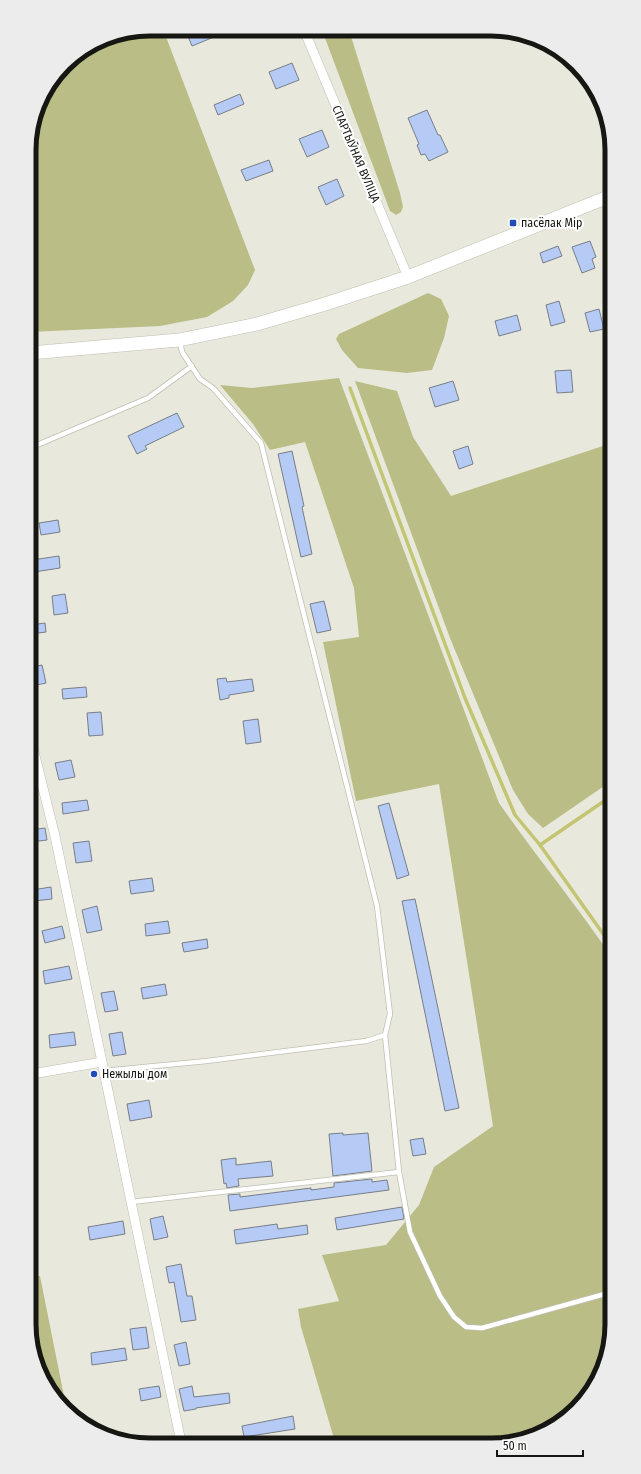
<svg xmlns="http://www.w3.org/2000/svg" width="641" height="1474" font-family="'Fira Sans Condensed',sans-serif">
<rect width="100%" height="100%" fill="#e8e9dc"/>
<g fill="#bbbd86">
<path d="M150 29H163L255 270 248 285 233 301 207 317 160 326 30 332 29 142 41 97 70 59 104 38Z"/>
<path d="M322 30H349L400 193 403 207 401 212 396 215 390 211Z"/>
<path d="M428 293 441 299 449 316 444 338 432 370 407 373 358 368 342 350 336 339 339 334Z"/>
<path d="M339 378 499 803C535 855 575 903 611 956L612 1332 606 1363 587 1398 558 1425 522 1441 335 1442 301 1327 298 1309 339 1301 322 1255 386 1245 419 1205 434 1167 493 1126 439 784 356 801 323 642 359 637 354 588 305 442 270 450 253 424 220 385 252 388Z"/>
<path d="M355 381 397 391 413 437 451 496 609 444 610 782 543 828 528 814 513 790 450 638Z"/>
<path d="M33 1275 40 1276 67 1411 45 1385 33 1355Z"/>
</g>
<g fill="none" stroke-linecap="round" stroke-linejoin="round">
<g stroke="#c3c573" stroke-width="3.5">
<path d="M350 388 465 698 515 815 540 845 611 945"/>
<path d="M540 845 610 797"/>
</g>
</g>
<g fill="#b5caf4" stroke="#787e88">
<path d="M198 29 231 30 192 46 187 34Z"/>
<path d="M292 63 299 80 276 89 269 72Z"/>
<path d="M240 94 244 104 218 115 214 105Z"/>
<path d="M427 110 438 135H440L448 152 429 161 425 154 421 155 417 145 419 144 408 118Z"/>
<path d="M322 130 329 147 307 157 299 139Z"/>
<path d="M269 160 273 171 246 181 241 170Z"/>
<path d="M337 179 344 196 326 205 318 187Z"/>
<path d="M590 241 596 257 592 259 595 268 582 273 572 247Z"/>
<path d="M558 246 562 256 543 263 540 253Z"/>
<path d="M559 301 565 322 551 326 546 305Z"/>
<path d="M599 309 604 329 590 332 585 313Z"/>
<path d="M517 315 521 330 499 336 495 321Z"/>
<path d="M571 370 573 392 557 393 555 371Z"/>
<path d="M453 381 459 400 435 407 429 388Z"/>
<path d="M177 413 184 427 145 446 147 449 137 454 128 436Z"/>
<path d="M468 446 473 464 459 469 453 451Z"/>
<path d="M292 451 304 506 302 507 312 554 301 557 278 454Z"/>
<path d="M58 520 60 532 41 535 39 523Z"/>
<path d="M59 556 60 568 34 572 32 560Z"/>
<path d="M65 594 68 613 54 615 52 596Z"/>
<path d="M324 601 331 630 317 633 310 604Z"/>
<path d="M45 623 46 632 31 634V625Z"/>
<path d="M42 665 46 683 32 686 31 667Z"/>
<path d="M226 678 227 682 252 679 254 691 229 695V698L220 700 217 679Z"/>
<path d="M86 687 87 697 63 699 62 689Z"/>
<path d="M101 712 103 735 89 736 87 713Z"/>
<path d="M258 719 261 742 246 744 243 721Z"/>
<path d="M71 760 75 777 59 780 55 763Z"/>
<path d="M87 800 89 810 63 814 62 803Z"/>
<path d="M389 803 409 875 397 879 378 806Z"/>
<path d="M45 828 47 840 31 842V830Z"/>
<path d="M89 841 92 861 76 863 73 843Z"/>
<path d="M152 878 154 891 131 894 129 881Z"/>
<path d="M51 887 52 899 34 901 32 890Z"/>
<path d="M415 899 459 1108 445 1111 402 901Z"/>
<path d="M97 906 102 930 87 933 82 910Z"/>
<path d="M168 921 170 933 146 936 145 924Z"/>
<path d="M62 926 65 938 45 943 42 931Z"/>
<path d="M207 939 208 948 184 952 182 943Z"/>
<path d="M69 966 72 979 45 984 43 971Z"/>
<path d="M165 984 167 995 143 999 141 988Z"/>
<path d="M114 991 118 1010 105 1012 101 993Z"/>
<path d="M74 1032 76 1045 50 1048 49 1035Z"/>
<path d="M122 1032 126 1054 113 1056 109 1034Z"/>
<path d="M149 1100 152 1117 130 1121 127 1104Z"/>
<path d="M343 1133V1135L368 1133 372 1171 333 1176 329 1134Z"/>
<path d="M423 1138 426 1154 413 1156 410 1140Z"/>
<path d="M236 1158V1165L271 1161 273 1176 238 1179 239 1186 227 1188 226 1183 224 1184 221 1160Z"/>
<path d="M372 1179V1182L387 1180 389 1190 230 1211 228 1195 240 1194V1197L311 1188V1190L334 1187V1183Z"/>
<path d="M402 1207 404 1219 337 1230 335 1218Z"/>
<path d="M163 1216 168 1237 154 1240 150 1219Z"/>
<path d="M123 1221 125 1234 90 1240 88 1227Z"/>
<path d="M277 1224 278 1229 307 1225 308 1234 236 1244 234 1230Z"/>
<path d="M181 1264 187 1296H192L196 1320 181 1322 174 1282 169 1283 166 1267Z"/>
<path d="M146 1327 149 1348 133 1350 130 1329Z"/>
<path d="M186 1342 190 1364 179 1366 174 1345Z"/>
<path d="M125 1348 127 1360 92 1365 91 1353Z"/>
<path d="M159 1386 161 1397 141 1401 139 1389Z"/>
<path d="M192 1386 194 1397 229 1393 230 1403 196 1408V1409L184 1411 179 1389Z"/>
<path d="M293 1416 295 1429 244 1437 242 1426Z"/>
</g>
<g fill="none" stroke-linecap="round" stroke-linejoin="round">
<g stroke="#bebfb2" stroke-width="6">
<g id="service">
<path d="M30 448 148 398 192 366"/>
<path d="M103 1071 207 1061 366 1041 385 1035"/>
<path d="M399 1172 410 1232 440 1296 454 1317 466 1327 482 1328 612 1292"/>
<path d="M131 1202 399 1172 385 1035 390 1014 377 906 261 443 213 388 200 379 182 352 180 341"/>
</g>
</g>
<g stroke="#bebfb2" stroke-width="10">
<g id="minor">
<path d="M304 30 408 277"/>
<path d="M31 740 55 836 181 1442"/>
<path d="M32 1074 102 1062"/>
</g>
</g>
<g stroke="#bebfb2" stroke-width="14">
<path id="secondary" d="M30 353 179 340 257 324 322 305 408 277 608 197"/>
</g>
<use href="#service" stroke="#fff" stroke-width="4.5"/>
<use href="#minor" stroke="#fff" stroke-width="9"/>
<use href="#secondary" stroke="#fff" stroke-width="13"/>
</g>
<g fill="#214cba" stroke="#fff" stroke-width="1.5">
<rect x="509" y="219" width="8" height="8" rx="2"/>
<circle cx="94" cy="1074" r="4"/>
</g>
<g text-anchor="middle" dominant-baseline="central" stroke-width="4" stroke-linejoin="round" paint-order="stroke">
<g font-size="12" fill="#161712" stroke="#fff">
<text transform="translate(356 154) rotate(67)">СПАРТЫЎНАЯ ВУЛІЦА</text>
</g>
<g font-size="12" fill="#161712" stroke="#fff" text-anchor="start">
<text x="521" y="223">пасёлак Мір</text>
<text x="102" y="1074">Нежылы дом</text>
</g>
</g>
<path d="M0 0H641V1474H0ZM150 36H491A114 114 0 0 1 605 150V1324A114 114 0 0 1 491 1438H150A114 114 0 0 1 36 1324V150A114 114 0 0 1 150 36Z" fill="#ececec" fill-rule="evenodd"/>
<path fill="none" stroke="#161712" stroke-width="5" d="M150 36H491A114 114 0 0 1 605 150V1324A114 114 0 0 1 491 1438H150A114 114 0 0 1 36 1324V150A114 114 0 0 1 150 36Z"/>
<path d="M497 1450v6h86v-6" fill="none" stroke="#161712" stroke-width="2"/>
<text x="503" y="1450" font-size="12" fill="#161712" stroke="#ffffff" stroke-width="3" paint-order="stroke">50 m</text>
</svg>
